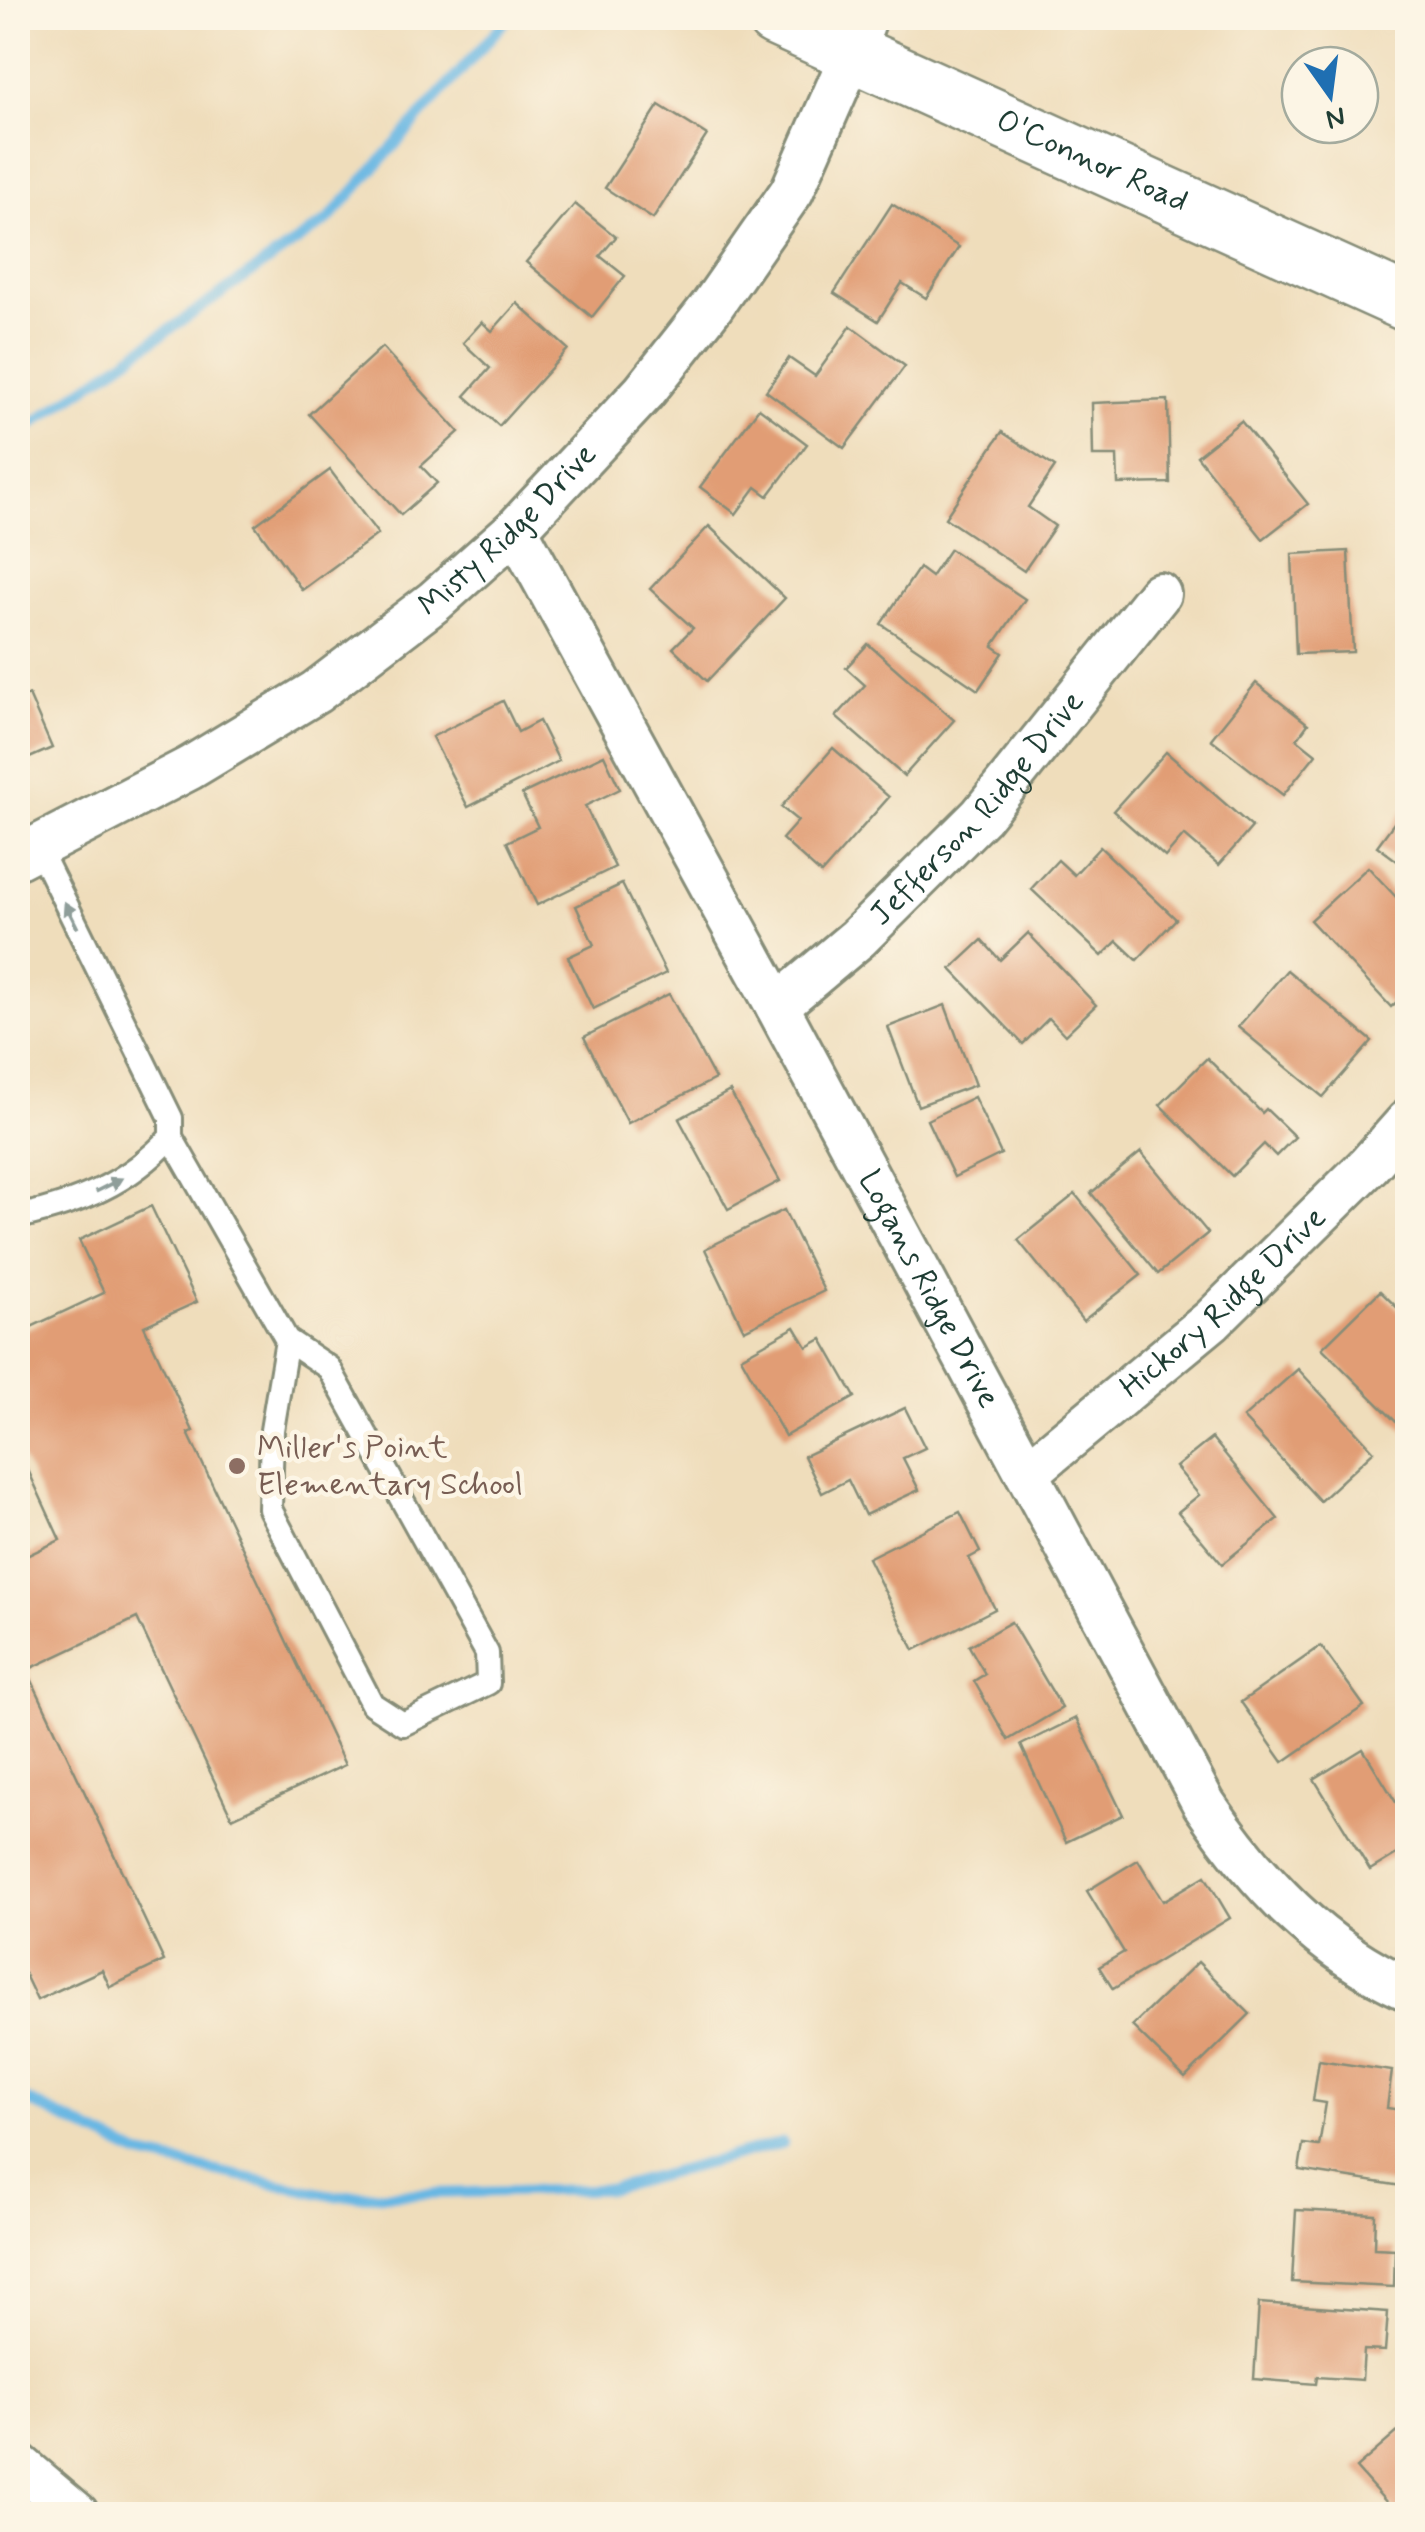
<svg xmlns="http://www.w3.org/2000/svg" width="1425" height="2532" font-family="Mynerve,sans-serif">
<rect width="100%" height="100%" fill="#fcf5e5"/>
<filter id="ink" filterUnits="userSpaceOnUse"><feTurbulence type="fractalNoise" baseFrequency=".01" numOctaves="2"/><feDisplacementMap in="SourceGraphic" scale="20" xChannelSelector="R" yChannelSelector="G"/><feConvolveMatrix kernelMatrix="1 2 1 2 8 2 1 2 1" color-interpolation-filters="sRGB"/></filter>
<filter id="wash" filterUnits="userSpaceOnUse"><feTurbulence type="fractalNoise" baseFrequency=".0048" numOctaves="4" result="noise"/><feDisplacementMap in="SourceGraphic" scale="40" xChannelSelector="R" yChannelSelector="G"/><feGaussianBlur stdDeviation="2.25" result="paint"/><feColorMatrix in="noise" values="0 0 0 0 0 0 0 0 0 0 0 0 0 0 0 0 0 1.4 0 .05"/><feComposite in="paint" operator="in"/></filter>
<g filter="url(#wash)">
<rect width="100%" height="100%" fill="#efddbb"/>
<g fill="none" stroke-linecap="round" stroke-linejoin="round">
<g stroke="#69b7e3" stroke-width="11">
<path d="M18 434 328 220 508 18"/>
<path d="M18 2096 139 2155 334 2196 610 2189 782 2143"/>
</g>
</g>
<g id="blocks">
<g fill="#e19d75">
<path d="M659 105 707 135 653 219 605 188Z"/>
<path d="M575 204 616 237 600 256 625 276 592 317 526 262Z"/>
<path d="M892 204 959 247 926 298 902 283 878 321 834 293Z"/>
<path d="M517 303 568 349 499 426 465 396 490 368 463 343 482 322 492 331Z"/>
<path d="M851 326 905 366 844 448 766 391 789 358 815 376Z"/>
<path d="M382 347 459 432 421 466 437 483 401 515 309 414Z"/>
<path d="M1168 400 1170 483 1118 484 1117 456H1093L1092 403Z"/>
<path d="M759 408 807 444 768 496 756 487 736 514 700 487Z"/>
<path d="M1241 421 1308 504 1263 539 1197 456Z"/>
<path d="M1002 432 1055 467 1028 507 1055 526 1024 571 945 518Z"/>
<path d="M330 470 378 534 302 590 255 525Z"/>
<path d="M709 526 785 598 707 681 673 648 693 628 650 589Z"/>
<path d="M950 549 1025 599 993 646 1003 653 978 690 881 624 919 568 931 577Z"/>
<path d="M1348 551 1353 652 1296 654 1292 554Z"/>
<path d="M868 644 954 720 904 776 836 717 865 685 846 668Z"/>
<path d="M1256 683 1308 724 1297 739 1316 754 1283 795 1211 739Z"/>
<path d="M29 695 52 748 18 763V700Z"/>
<path d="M503 701 518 732 539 721 559 761 468 807 432 737Z"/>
<path d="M833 748 889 797 821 874 782 839 798 821 781 807Z"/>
<path d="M1166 752 1252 827 1219 865 1184 835 1165 857 1113 811Z"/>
<path d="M604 755 620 789 585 806 615 867 537 905 507 842 538 827 522 794Z"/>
<path d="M1408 804V869L1377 846Z"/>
<path d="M1100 847 1176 919 1137 960 1117 941 1102 956 1031 889 1058 860 1074 875Z"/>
<path d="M1368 867 1408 910V992L1391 1007 1310 920Z"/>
<path d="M622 884 666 973 593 1009 568 957 594 945 576 906Z"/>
<path d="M1028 933 1096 1005 1065 1035 1049 1018 1023 1044 951 969 982 940 1000 960Z"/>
<path d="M1287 970 1372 1041 1323 1097 1238 1027Z"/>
<path d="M669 994 715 1079 628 1123 584 1037Z"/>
<path d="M945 1005 975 1085 918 1106 888 1027Z"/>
<path d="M1207 1058 1262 1113 1266 1109 1295 1137 1276 1156 1264 1144 1232 1176 1160 1105Z"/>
<path d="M730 1091 780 1181 728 1209 679 1119Z"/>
<path d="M974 1097 1001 1154 954 1177 927 1120Z"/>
<path d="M1141 1152 1208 1233 1158 1274 1091 1193Z"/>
<path d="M1075 1194 1141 1275 1083 1321 1018 1240Z"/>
<path d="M151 1206 197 1302 144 1326 193 1431 188 1433 345 1765 232 1818 137 1618 27 1670 164 1961 110 1987 102 1970 37 2000 18 1960V1560L60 1540 18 1448V1333L104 1293 79 1240Z"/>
<path d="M784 1210 824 1291 744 1330 705 1249Z"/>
<path d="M1380 1291 1408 1318V1434L1322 1348Z"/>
<path d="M795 1327 807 1347 822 1339 855 1397 785 1436 741 1357Z"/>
<path d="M1298 1369 1374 1451 1320 1501 1243 1418Z"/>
<path d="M905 1408 925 1448 903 1458 919 1490 865 1515 848 1480 822 1493 804 1456Z"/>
<path d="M1212 1438 1278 1519 1222 1564 1178 1512 1199 1495 1176 1467Z"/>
<path d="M960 1512 980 1552 969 1558 995 1609 914 1650 868 1558Z"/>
<path d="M1011 1622 1062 1708 1008 1740 974 1681 985 1674 969 1646Z"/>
<path d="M1321 1646 1364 1706 1283 1762 1241 1702Z"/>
<path d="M1076 1718 1123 1815 1066 1842 1021 1745Z"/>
<path d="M1363 1749 1408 1822V1847L1370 1870 1314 1779Z"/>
<path d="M1138 1860 1163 1901 1205 1876 1230 1918 1113 1989 1099 1967 1124 1952 1087 1891Z"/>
<path d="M1198 1962 1250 2014 1185 2078 1132 2026Z"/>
<path d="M1319 2060 1392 2071 1387 2108 1408 2111V2187L1299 2170 1303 2144 1319 2146 1326 2103 1313 2101Z"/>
<path d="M1296 2210 1375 2214 1374 2248 1395 2249 1394 2287 1292 2282Z"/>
<path d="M1259 2303 1388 2312 1385 2351 1364 2350 1362 2380 1317 2377 1316 2384 1254 2379Z"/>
<path d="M1408 2423V2514H1397L1356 2468Z"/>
</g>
</g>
</g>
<g filter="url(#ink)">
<use href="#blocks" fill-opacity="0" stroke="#878d78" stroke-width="2.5"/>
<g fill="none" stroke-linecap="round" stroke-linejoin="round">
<g stroke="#878d78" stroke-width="28">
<g id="lane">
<path d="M171 1137 287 1340 272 1430 270 1509 372 1704 403 1724 488 1683 487 1653 329 1368 287 1340"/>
<path d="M18 1217C79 1203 128 1184 171 1137V1118L38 847"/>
</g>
</g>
<g stroke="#878d78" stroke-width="48">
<g id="street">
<path id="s1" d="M516 529 777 1006 1204 1804C1257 1882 1320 1950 1408 1989"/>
<path id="s2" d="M18 857 190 768 316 692 435 601 516 529 644 392 712 306 792 191 853 52 865 18"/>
<path id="s3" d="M777 1006 858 938 981 816 1159 594"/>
<path id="s4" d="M1027 1473 1212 1320 1369 1165 1408 1121"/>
<path d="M18 2464 77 2514"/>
</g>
</g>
<g stroke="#878d78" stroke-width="60">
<g id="secondary">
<path id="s5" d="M775 18 1408 304"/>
</g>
</g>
<use href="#lane" stroke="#fff" stroke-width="22"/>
<use href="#street" stroke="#fff" stroke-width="42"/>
<use href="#secondary" stroke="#fff" stroke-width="55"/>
</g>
<defs><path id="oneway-solid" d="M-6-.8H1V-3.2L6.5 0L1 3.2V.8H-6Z" transform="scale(2.5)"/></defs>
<g fill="#8f9e9a">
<use href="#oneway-solid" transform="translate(71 915) rotate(-116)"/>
<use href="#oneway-solid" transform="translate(109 1185) rotate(-27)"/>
</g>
</g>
<circle fill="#8d6e63" stroke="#fcf5e5" stroke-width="4" cx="237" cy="1466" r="10"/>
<g text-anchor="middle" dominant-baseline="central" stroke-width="9" stroke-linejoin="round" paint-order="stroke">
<g font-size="32" fill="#1f3d34" stroke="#fcf5e5">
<text stroke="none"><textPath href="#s5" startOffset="348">O'Connor Road</textPath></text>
<text stroke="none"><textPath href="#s2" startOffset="592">Misty Ridge Drive</textPath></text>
<text stroke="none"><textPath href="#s3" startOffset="282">Jefferson Ridge Drive</textPath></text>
<text stroke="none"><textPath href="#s1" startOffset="865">Logans Ridge Drive</textPath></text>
<text stroke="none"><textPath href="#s4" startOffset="260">Hickory Ridge Drive</textPath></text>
</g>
<g font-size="32" fill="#785e54" stroke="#fcf5e5" text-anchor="start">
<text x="257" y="1448">Miller's Point<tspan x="257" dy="37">Elementary School</tspan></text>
</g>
</g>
<rect width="1425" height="2532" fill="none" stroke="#fcf5e5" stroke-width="60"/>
<g transform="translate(1330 95) rotate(166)"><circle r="48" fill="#fcf5e5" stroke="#a4ab9e" stroke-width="2.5"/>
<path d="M0-8L18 38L0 25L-18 38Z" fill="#1f6fb2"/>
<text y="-15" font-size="28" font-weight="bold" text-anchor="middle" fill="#1f3d34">N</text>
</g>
</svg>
